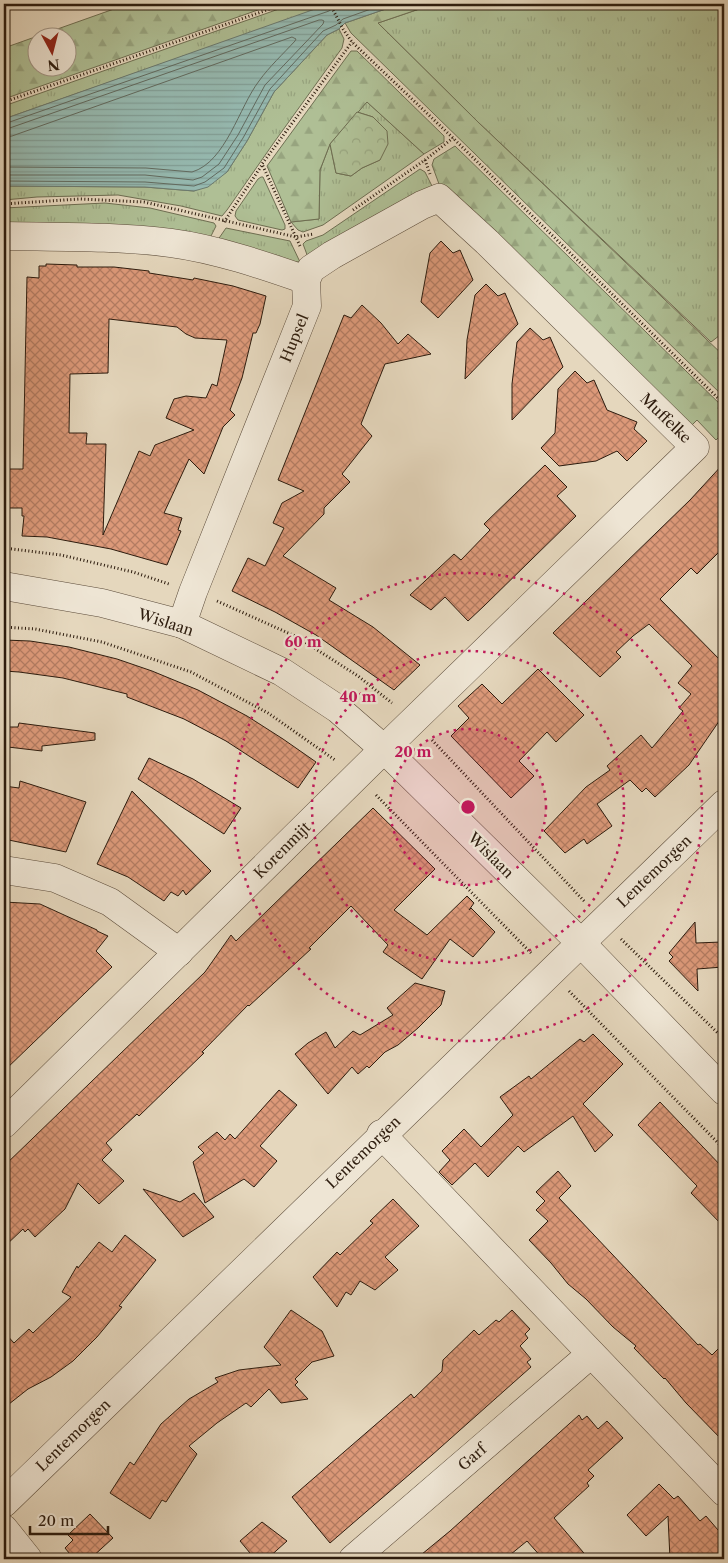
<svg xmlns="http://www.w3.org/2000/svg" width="728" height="1563" font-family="'Libre Caslon Text',serif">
<defs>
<pattern id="grass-tufts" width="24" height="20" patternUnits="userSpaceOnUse" patternTransform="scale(1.25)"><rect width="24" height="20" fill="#afbf95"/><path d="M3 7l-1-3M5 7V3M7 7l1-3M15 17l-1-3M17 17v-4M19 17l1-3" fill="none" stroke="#97a47f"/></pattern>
<pattern id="forest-firs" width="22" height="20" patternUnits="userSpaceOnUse" patternTransform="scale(1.25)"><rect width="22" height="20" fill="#afbf95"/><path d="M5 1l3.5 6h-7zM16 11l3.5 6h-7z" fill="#97a47f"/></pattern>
<pattern id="park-crowns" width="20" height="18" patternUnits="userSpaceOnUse" patternTransform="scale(1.25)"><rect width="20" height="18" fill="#afbf95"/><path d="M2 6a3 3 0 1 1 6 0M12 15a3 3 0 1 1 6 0" fill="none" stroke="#97a47f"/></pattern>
<pattern id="water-rules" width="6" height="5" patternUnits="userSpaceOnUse" patternTransform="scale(1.25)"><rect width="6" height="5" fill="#96bab1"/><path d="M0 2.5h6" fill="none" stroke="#829f97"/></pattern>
<pattern id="building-cross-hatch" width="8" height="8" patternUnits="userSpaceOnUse" patternTransform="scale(1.25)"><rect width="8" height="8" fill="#dc9979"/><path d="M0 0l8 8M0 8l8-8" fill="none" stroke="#b37c62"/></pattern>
</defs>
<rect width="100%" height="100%" fill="#e5d7bd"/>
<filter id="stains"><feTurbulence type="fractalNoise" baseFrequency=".004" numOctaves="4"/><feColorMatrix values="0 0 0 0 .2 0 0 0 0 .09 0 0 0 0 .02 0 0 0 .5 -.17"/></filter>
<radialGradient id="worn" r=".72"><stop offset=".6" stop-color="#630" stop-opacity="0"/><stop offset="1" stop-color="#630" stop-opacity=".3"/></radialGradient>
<g fill="url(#grass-tufts)" stroke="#6e6e52">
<path d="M293 4H326L327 6 4 119V106Z"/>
<path d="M434 4H724V332L711 342 479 123 378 23Z"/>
<path d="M339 29 344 39 342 48 275 141 227 210 222 216 181 206 118 195 37 197 4 200V186L145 187 194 191 227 172 247 141 274 92 327 35Z"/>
<path d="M367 102 424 154 323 225 303 232 298 230 291 222 319 219 320 170 330 144 336 173 351 176 362 168 380 160 373 117 357 112Z"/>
<path d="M420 169 425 172 433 188 309 260 303 244 306 241 323 235Z"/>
<path d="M261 177H263L285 225V229L282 230 238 220 235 216 236 211 258 179Z"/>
<path d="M105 203 150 208 214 223 216 226 208 242 4 227V208Z"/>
<path d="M226 228 290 241 300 262H294L215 244Z"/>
</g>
<g fill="url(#forest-firs)" stroke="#6e6e52" fill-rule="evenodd">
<path d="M128 4H275L4 99V48ZM38 38H68V68H38Z"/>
<path d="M400 4H434L378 23 479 123 724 356V397L351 33 345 23Z"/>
<path d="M351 51H357L444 136V142L424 154 367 102 330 144 320 170 319 219 291 222 267 166Z"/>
<path d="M455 146 724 408V432L716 440 697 420 690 427 570 315 439 184 432 165 434 159Z"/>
</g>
<path fill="url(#park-crowns)" stroke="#6e6e52" d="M357 112 373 117 387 131 388 144 380 160 362 168 351 176 336 173 330 144Z"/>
<path fill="url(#water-rules)" stroke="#6c7b70" d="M338 4H400L345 23 339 29 327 35 274 92 247 141 227 172 208 187 194 191 145 187 4 186V119L315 9Z"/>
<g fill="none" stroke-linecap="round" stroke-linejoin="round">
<g stroke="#626b60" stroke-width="1">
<path d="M4 124 329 11 333 8V4"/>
<path d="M4 130 319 20H322L324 21 323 24 265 85 238 135 219 164 202 177 193 180 145 175H4"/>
<path d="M4 137 12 136 292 37 296 39 295 41C283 54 269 67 259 81 239 107 226 162 192 172L146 168 4 167"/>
<path d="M4 181 145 182 194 186 205 182 224 168 243 138 270 89 323 31 336 25 343 19 385 4"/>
</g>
</g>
<g fill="url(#building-cross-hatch)" stroke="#2d1c0e" fill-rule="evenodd">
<path d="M441 241 453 253 460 250 473 280 438 318 421 302 430 253Z"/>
<path d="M46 264 77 265V267H114L149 271V273L193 280 194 278 233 286 266 296 260 324 256 333H253L242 378 230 410 235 415 223 427 204 474 189 459 164 513 182 518 178 530 181 531 167 565 111 549 47 537 22 536 24 516H22V508H7L8 469H23L27 277 39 278V266H46ZM109 319 177 327 186 334 195 338 227 340 217 386 212 384 206 398 186 396 174 399 166 418 194 430 155 445 150 456 139 451 103 535 106 444H86L87 433H69L70 374 108 373Z"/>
<path d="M486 284 498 296 505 293 518 324 465 379 467 340 475 295Z"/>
<path d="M362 305 381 323 398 344 408 334 431 354 385 364 361 424 372 436 342 474 350 482 324 508V514L283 556 336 588 329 600 373 627 420 665 394 690 316 635 275 612 232 591 248 558 265 566 284 528 273 523 282 503 304 491 278 480 344 315 351 318Z"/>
<path d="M530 328 543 340 550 337 563 367 512 420V384L517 342Z"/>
<path d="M575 371 587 383 594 380 607 410 637 422 634 429 647 441 627 461 617 451 596 461 559 466 541 448 555 433 558 389Z"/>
<path d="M724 463V547L697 574 691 568 660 599 724 664V714L689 765 655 797 646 788 642 792 630 780 597 804 612 826 587 844 584 839 565 853 544 831 586 787 610 770 607 766 641 735 652 748 683 711 679 708 691 694 678 683 692 666 649 624 633 636 616 652 621 657 600 677 553 633 690 500Z"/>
<path d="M545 465 567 487 557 496 576 516 484 606 468 621 445 597 431 610 410 595 454 554 461 560 490 530 484 524Z"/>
<path d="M4 640 30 641 69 647 117 659 152 671 198 690 247 716 283 739 316 762 298 788 226 741 184 719 127 697V694L63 678 19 672 4 671Z"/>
<path d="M538 669 584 715 556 742 547 732 519 761 534 776 511 798 451 736 469 718 458 706 482 684 502 704Z"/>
<path d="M19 723 95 733V740L42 746V751L8 747 9 727H18Z"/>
<path d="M149 758 193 779 241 808 224 834 138 779Z"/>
<path d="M20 781 86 802 66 852 4 839V786L19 788Z"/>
<path d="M132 791 211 871 186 895 183 890 178 896 171 892 164 901 128 877 97 864Z"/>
<path d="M373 808 435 869 394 910 427 935 467 896 474 903 469 910 471 908 495 932 473 957 450 939 422 979 383 952 388 945 351 906 309 948 311 949 249 1006 248 1005 202 1052 204 1053 139 1116 137 1114 106 1143 112 1150 102 1160 124 1181 99 1204 78 1183 65 1209 35 1237 28 1229 25 1232 23 1229 4 1247V1166L205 972 231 935 236 941Z"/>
<path d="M4 902 40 904 97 930V931L108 936 96 951 112 967 4 1071Z"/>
<path d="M695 922 696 943 722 942 723 967 697 969 698 991 669 961 673 957 669 953Z"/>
<path d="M415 983 445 991 441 1005 418 1028 398 1045 385 1052 369 1068 367 1066 358 1074 352 1067 328 1094 295 1054 308 1043 326 1032 335 1048 353 1031 360 1035 393 1015 387 1008Z"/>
<path d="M593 1034 623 1064 583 1104 613 1135 595 1152 573 1116 524 1152 518 1146 488 1177 475 1163 452 1185 439 1172 450 1160 442 1151 464 1129 481 1147 513 1115 500 1097 529 1076 531 1079 580 1039 584 1042Z"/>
<path d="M279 1090 297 1105 260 1146 277 1161 254 1187 244 1179 205 1203 193 1162 204 1153 198 1147 217 1132 225 1140 230 1134 235 1139Z"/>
<path d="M660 1102 724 1169V1227L691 1193 697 1186 638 1125Z"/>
<path d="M558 1171 571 1186 559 1198 698 1345 700 1344 712 1355 724 1343V1442L686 1403 665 1378 664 1379 634 1348 636 1346 613 1327 586 1299 568 1284 551 1263 529 1240 548 1221 536 1210 545 1201 536 1192Z"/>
<path d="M143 1189 180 1202 194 1193 214 1217 183 1237Z"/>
<path d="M393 1199 419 1226 385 1257 398 1270 375 1290 360 1281 351 1295 346 1292 337 1307 313 1277 337 1252 340 1255 373 1223 370 1221Z"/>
<path d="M125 1235 156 1260 119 1306 122 1307 97 1337 73 1361 51 1377 28 1389 4 1408V1332L14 1343 29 1329 33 1333 71 1297 62 1292 77 1266 78 1268 99 1242 112 1252Z"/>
<path d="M291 1310 322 1331 334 1356 312 1362 295 1379 298 1382 295 1385 308 1399 281 1403 269 1389 251 1407 246 1403 217 1423 189 1446 197 1454 166 1502 162 1500 150 1519 110 1493 130 1462 134 1465 161 1424 189 1399 218 1382 215 1378 239 1370 281 1365 264 1347Z"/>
<path d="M512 1310 530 1329 525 1334 528 1338 520 1346 531 1359 527 1362 531 1367 432 1455 330 1543 292 1497 411 1394 414 1398 442 1371 443 1360 474 1330 479 1335 496 1320 499 1322Z"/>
<path d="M579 1415 582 1420 587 1416 598 1429 607 1421 623 1438 588 1470 594 1476 587 1483 589 1486 554 1518 589 1559H543L527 1541 505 1559H416L450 1531Z"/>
<path d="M659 1484 674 1499 678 1496 700 1521 706 1516 724 1537V1559H670L668 1516 646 1536 627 1515Z"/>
<path d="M90 1514 113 1538 90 1559H74L65 1548 73 1540 68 1535Z"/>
<path d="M262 1522 287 1541 267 1559H255L240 1541Z"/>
</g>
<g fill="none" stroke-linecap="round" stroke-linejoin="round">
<g stroke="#5b4b3a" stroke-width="29">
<g id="street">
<path d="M4 236C59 237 116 236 171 243 216 249 263 265 306 280"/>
<path d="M4 586 102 603 182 624 282 672 338 709 384 749 581 943 724 1091"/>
<path d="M4 870 55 878 110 902 179 952"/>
<path d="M4 1124 384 749 695 447 487 242 439 198 422 205 332 255 311 269 306 280 307 306 193 592 182 624"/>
<path d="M381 1134 724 1492"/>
<path d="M4 1503C243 1269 483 1036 724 804"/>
<path d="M4 1529 28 1559"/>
<path d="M353 1559 591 1354"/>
</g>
</g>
<g stroke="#2d1c0e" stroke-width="3" stroke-dasharray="1 2.5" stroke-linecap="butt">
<path d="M330 4 343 29 352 42 453 138 724 404"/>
<path d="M4 102 284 4"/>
<path d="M425 160 430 174"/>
<path d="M4 204 80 199 144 202 296 237 314 234"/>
<path d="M353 210 425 160 453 138"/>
<path d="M224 222 262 165"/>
<path d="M300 246 262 164 352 42"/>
<path d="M4 548 61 555 133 572 169 584"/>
<path d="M217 601 297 637 358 676 392 703"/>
<path d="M4 627 35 629 102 642 191 672 268 713 335 760"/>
<path d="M432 740 585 902"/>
<path d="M376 795 531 953"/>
<path d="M621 939 724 1039"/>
<path d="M569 991 724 1149"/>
</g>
<use href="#street" stroke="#eee5d4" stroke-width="28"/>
</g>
<circle cx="468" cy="807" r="78" fill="#c2185b" fill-opacity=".12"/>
<g fill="none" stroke="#c2185b" stroke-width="2.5" stroke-dasharray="2.5 5">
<circle cx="468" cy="807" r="78"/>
<circle cx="468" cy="807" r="156"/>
<circle cx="468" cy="807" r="234"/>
</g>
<g text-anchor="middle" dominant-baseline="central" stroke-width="4.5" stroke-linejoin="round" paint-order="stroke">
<g font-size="15" fill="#2d1c0e" stroke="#eee5d4">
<text transform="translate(294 338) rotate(-68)">Hupsel</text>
<text transform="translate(666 418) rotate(44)">Muffelke</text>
<text transform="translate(166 622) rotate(18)">Wislaan</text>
<text transform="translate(282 850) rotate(-45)">Korenmijt</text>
<text transform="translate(491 855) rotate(45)">Wislaan</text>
<text transform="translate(654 871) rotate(-44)">Lentemorgen</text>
<text transform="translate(363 1152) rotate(-44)">Lentemorgen</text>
<text transform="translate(73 1435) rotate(-44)">Lentemorgen</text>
<text transform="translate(472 1457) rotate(-41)">Garf</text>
</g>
</g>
<circle cx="468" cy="807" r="8" fill="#c2185b" stroke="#eee5d4" stroke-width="2.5"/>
<g font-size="15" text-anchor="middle" font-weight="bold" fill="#c2185b" stroke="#eee5d4" stroke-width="4.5" stroke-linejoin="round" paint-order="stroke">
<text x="303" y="647">60 m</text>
<text x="358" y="702">40 m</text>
<text x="413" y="757">20 m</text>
</g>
<rect width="728" height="1563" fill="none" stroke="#e5d7bd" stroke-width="20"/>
<rect x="5" y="5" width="718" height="1553" fill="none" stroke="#2d1c0e" stroke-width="2.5"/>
<rect x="10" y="10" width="708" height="1543" fill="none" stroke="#2d1c0e"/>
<g transform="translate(52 52) rotate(173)"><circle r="24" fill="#eee5d4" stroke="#a19585"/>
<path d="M0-4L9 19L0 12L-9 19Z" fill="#8f2418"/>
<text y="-8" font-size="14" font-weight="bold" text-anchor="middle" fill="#2d1c0e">N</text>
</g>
<path d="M30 1526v8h78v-8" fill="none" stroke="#2d1c0e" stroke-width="2.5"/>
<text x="38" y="1526" font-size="15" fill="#2d1c0e" stroke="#eee5d4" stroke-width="4" paint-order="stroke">20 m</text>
<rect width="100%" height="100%" filter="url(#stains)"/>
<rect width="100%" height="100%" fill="url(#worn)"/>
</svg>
